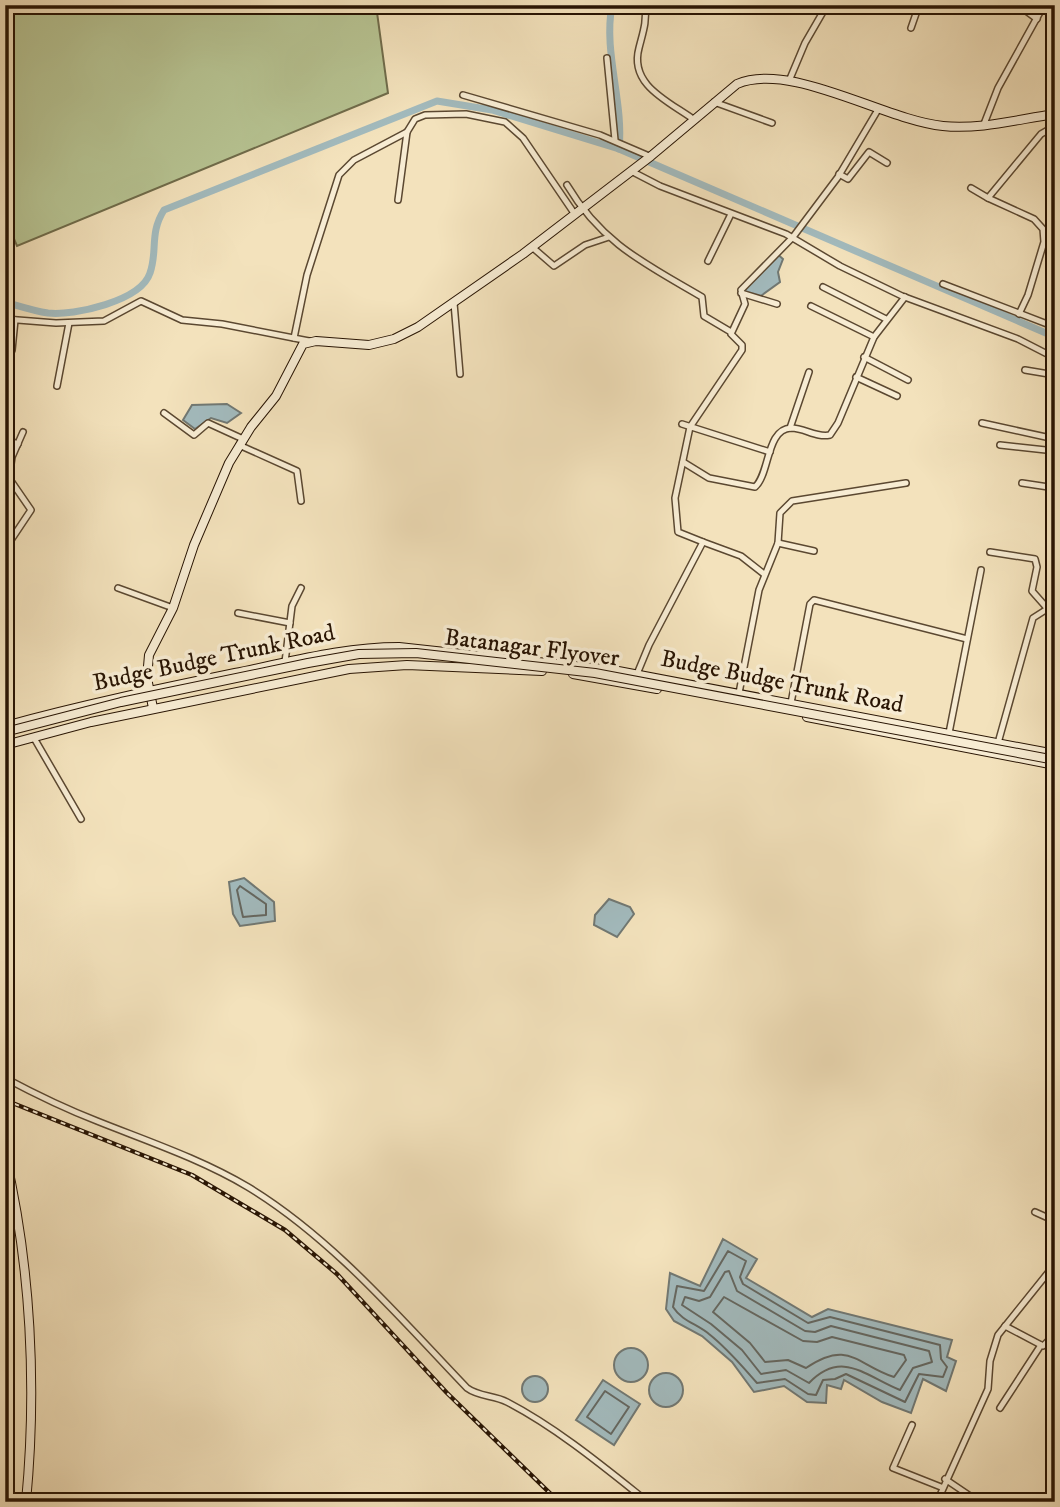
<svg xmlns="http://www.w3.org/2000/svg" width="1060" height="1507" font-family="'IM FELL DW Pica',serif">
<rect width="100%" height="100%" fill="#f3e2bc"/>
<filter id="stains"><feTurbulence type="fractalNoise" baseFrequency=".00286" numOctaves="4"/><feColorMatrix values="0 0 0 0 .2 0 0 0 0 .09 0 0 0 0 .02 0 0 0 .5 -.17"/></filter>
<radialGradient id="worn" r=".72"><stop offset=".6" stop-color="#630" stop-opacity="0"/><stop offset="1" stop-color="#630" stop-opacity=".3"/></radialGradient>
<path fill="#b7c493" stroke="#706c4b" stroke-width="2" d="M5 5H376L388 93 17 246 5 218Z"/>
<g fill="#a2babd" stroke="#717873" stroke-width="2">
<path d="M775 252 783 259 778 272 780 282 758 298 744 292 756 271Z"/>
<path d="M227 404 241 413 227 423 211 418 195 429 183 420 192 405Z"/>
<path d="M244 878 274 902 275 921 240 926 233 914 229 882Z"/>
<path d="M609 899 630 907 634 914 617 937 594 925 595 915Z"/>
<path d="M723 1239 757 1259 746 1278 812 1317 828 1309 952 1340 947 1357 956 1361 946 1391 923 1379 911 1413 882 1402 844 1380 841 1389 827 1385 826 1403 807 1402 784 1386 754 1392 732 1362 702 1336 674 1321 666 1309 670 1273 700 1286Z"/>
<circle cx="631" cy="1365" r="17"/>
<circle cx="666" cy="1390" r="17"/>
<circle cx="535" cy="1389" r="13"/>
<path d="M603 1380 640 1404 614 1445 576 1420Z"/>
</g>
<g fill="none" stroke-linecap="round" stroke-linejoin="round">
<g stroke="#656760" stroke-width="2">
<path d="M240 886 266 904V915L243 917 237 890Z"/>
<path d="M728 1251 746 1261 740 1277 743 1284 808 1323 830 1317 940 1345 941 1359 947 1367 943 1377 919 1374 905 1402 846 1374 835 1379 823 1380 816 1395 808 1394 785 1379 757 1383C741 1365 728 1349 709 1334 697 1324 682 1321 673 1307L677 1286 704 1291Z"/>
<path d="M729 1271 737 1291 805 1331 815 1332 831 1326 929 1351 932 1362 913 1368 900 1390C865 1376 842 1349 809 1383L786 1370 761 1374 742 1350 711 1324 682 1305 685 1297 699 1301 710 1297 725 1272Z"/>
<path d="M724 1297 803 1341 817 1342 832 1337 904 1355 906 1360 894 1377C857 1365 849 1339 806 1368L788 1360 765 1362 750 1343 713 1312Z"/>
<path d="M605 1391 629 1407 611 1434 587 1417Z"/>
</g>
<g stroke="#a2babd" stroke-width="7">
<path d="M612 5C603 53 624 101 619 149"/>
<path d="M5 302C19 306 34 311 48 313 74 316 141 301 150 273 158 250 149 234 164 210L437 101 492 110 619 149 1055 337"/>
</g>
<g stroke="#5b4831" stroke-width="8">
<g id="street">
<path d="M645 5C647 22 643 32 639 48 629 85 668 101 693 119"/>
<path d="M1018 5 1037 19"/>
<path d="M911 28 919 5"/>
<path d="M607 58 615 140"/>
<path d="M789 81 805 43 827 5"/>
<path d="M463 95 600 135 649 156"/>
<path d="M714 102 772 123"/>
<path d="M984 124 998 88 1044 5"/>
<path d="M631 171 660 186 786 234 840 266 902 296 1018 339 1055 358"/>
<path d="M839 174 848 179 869 152 887 163"/>
<path d="M567 185C602 244 646 264 702 297L704 316 731 332"/>
<path d="M971 188 988 198 1041 134 1048 130 1055 132"/>
<path d="M988 198 1034 219 1043 229 1044 242 1028 295 1019 314"/>
<path d="M398 200 407 132"/>
<path d="M532 247 554 266 585 245 609 237"/>
<path d="M708 261 731 214"/>
<path d="M943 284 1055 327"/>
<path d="M823 287 886 319"/>
<path d="M741 293 777 304"/>
<path d="M454 303 460 374"/>
<path d="M811 306 874 337"/>
<path d="M5 319 56 323 104 321 141 301 182 320 222 324 309 341"/>
<path d="M294 338 307 275 339 175 354 160 407 132 415 119 425 115 466 114 505 122 523 138 574 213"/>
<path d="M12 350 15 320"/>
<path d="M1051 354 1055 343"/>
<path d="M864 357 908 380"/>
<path d="M1025 370 1055 375"/>
<path d="M856 377 897 396"/>
<path d="M57 386 69 323"/>
<path d="M164 413 194 435 208 423 243 439"/>
<path d="M982 423 1055 439"/>
<path d="M682 424 770 452"/>
<path d="M790 428 809 372"/>
<path d="M5 439 18 444"/>
<path d="M239 445 297 471 301 501"/>
<path d="M1000 445 1055 451"/>
<path d="M683 462 709 478 755 487C770 474 766 429 791 428 805 428 816 438 830 435L838 423 874 337 905 297"/>
<path d="M1022 483 1055 488"/>
<path d="M703 542 741 556 764 574"/>
<path d="M778 543 780 513 792 501 906 483"/>
<path d="M5 549 31 510 9 478 12 457 23 432"/>
<path d="M990 552 1035 559 1037 567 1032 591 1047 608"/>
<path d="M118 588 173 608"/>
<path d="M238 613 290 623"/>
<path d="M285 662 292 606 301 588"/>
<path d="M637 674 649 645 703 542 678 532 675 498 690 427 742 350V345L731 334 745 304 741 290 793 237 838 177 879 108"/>
<path d="M739 693 759 590 778 543 814 551"/>
<path d="M791 703 810 604 814 600 967 639"/>
<path d="M949 733 981 570"/>
<path d="M34 738 81 819"/>
<path d="M998 743 1033 618 1055 604"/>
<path d="M5 1078C35 1094 66 1109 97 1121 147 1141 201 1159 248 1187 332 1238 399 1317 467 1388 479 1397 494 1395 507 1402 557 1428 604 1467 648 1502"/>
<path d="M1035 1212 1055 1221"/>
<path d="M1005 1326 1043 1346 1055 1334"/>
<path d="M1000 1408 1041 1345"/>
<path d="M912 1425 893 1468 941 1487"/>
<path d="M945 1479 979 1502"/>
<path d="M937 1502 988 1389 990 1361 998 1335 1055 1264"/>
</g>
</g>
<g stroke="#281403" stroke-width="10">
<g id="secondary">
<path d="M573 674 657 689"/>
<path d="M153 708 147 678 149 655 173 608 194 545 229 463 251 427 276 396 303 344 316 341 369 345 394 339 418 327 523 254 651 156 737 84C791 61 884 120 943 126 979 130 1019 119 1055 114"/>
<path d="M807 717 1055 765"/>
<path d="M5 726C81 705 158 689 235 673 290 662 342 647 399 647L613 670 1055 754"/>
<path d="M5 745 91 722 349 669 407 665 542 671"/>
<path d="M5 1155C31 1266 37 1388 26 1502"/>
</g>
</g>
<use href="#street" stroke="#f7ecd3" stroke-width="5"/>
<use href="#secondary" stroke="#f7ecd3" stroke-width="8"/>
<g stroke="#281403" stroke-width="4.5">
<path id="rail" d="M5 1100 192 1175 285 1230 337 1274 447 1393 559 1502"/>
</g>
<use href="#rail" stroke="#f7ecd3" stroke-width="2" stroke-dasharray="5" stroke-linecap="butt"/>
<g stroke="#281403" stroke-width="10" stroke-linecap="butt">
<path id="secondary-bridge" d="M5 732 121 702 308 663 359 654 416 653 595 673 1055 760"/>
</g>
<use href="#secondary-bridge" stroke="#f7ecd3" stroke-width="8"/>
</g>
<g text-anchor="middle" dominant-baseline="central" stroke-width="7" stroke-linejoin="round" paint-order="stroke">
<g font-size="24" fill="#281403" stroke="#f7ecd3">
<text transform="translate(532 648) rotate(7)">Batanagar Flyover</text>
<text transform="translate(214 658) rotate(-12)">Budge Budge Trunk Road</text>
<text transform="translate(782 682) rotate(11)">Budge Budge Trunk Road</text>
</g>
</g>
<rect width="1060" height="1507" fill="none" stroke="#f3e2bc" stroke-width="28"/>
<rect x="7" y="7" width="1046" height="1493" fill="none" stroke="#281403" stroke-width="3.5"/>
<rect x="14" y="14" width="1032" height="1479" fill="none" stroke="#281403" stroke-width="2"/>
<rect width="100%" height="100%" filter="url(#stains)"/>
<rect width="100%" height="100%" fill="url(#worn)"/>
</svg>
